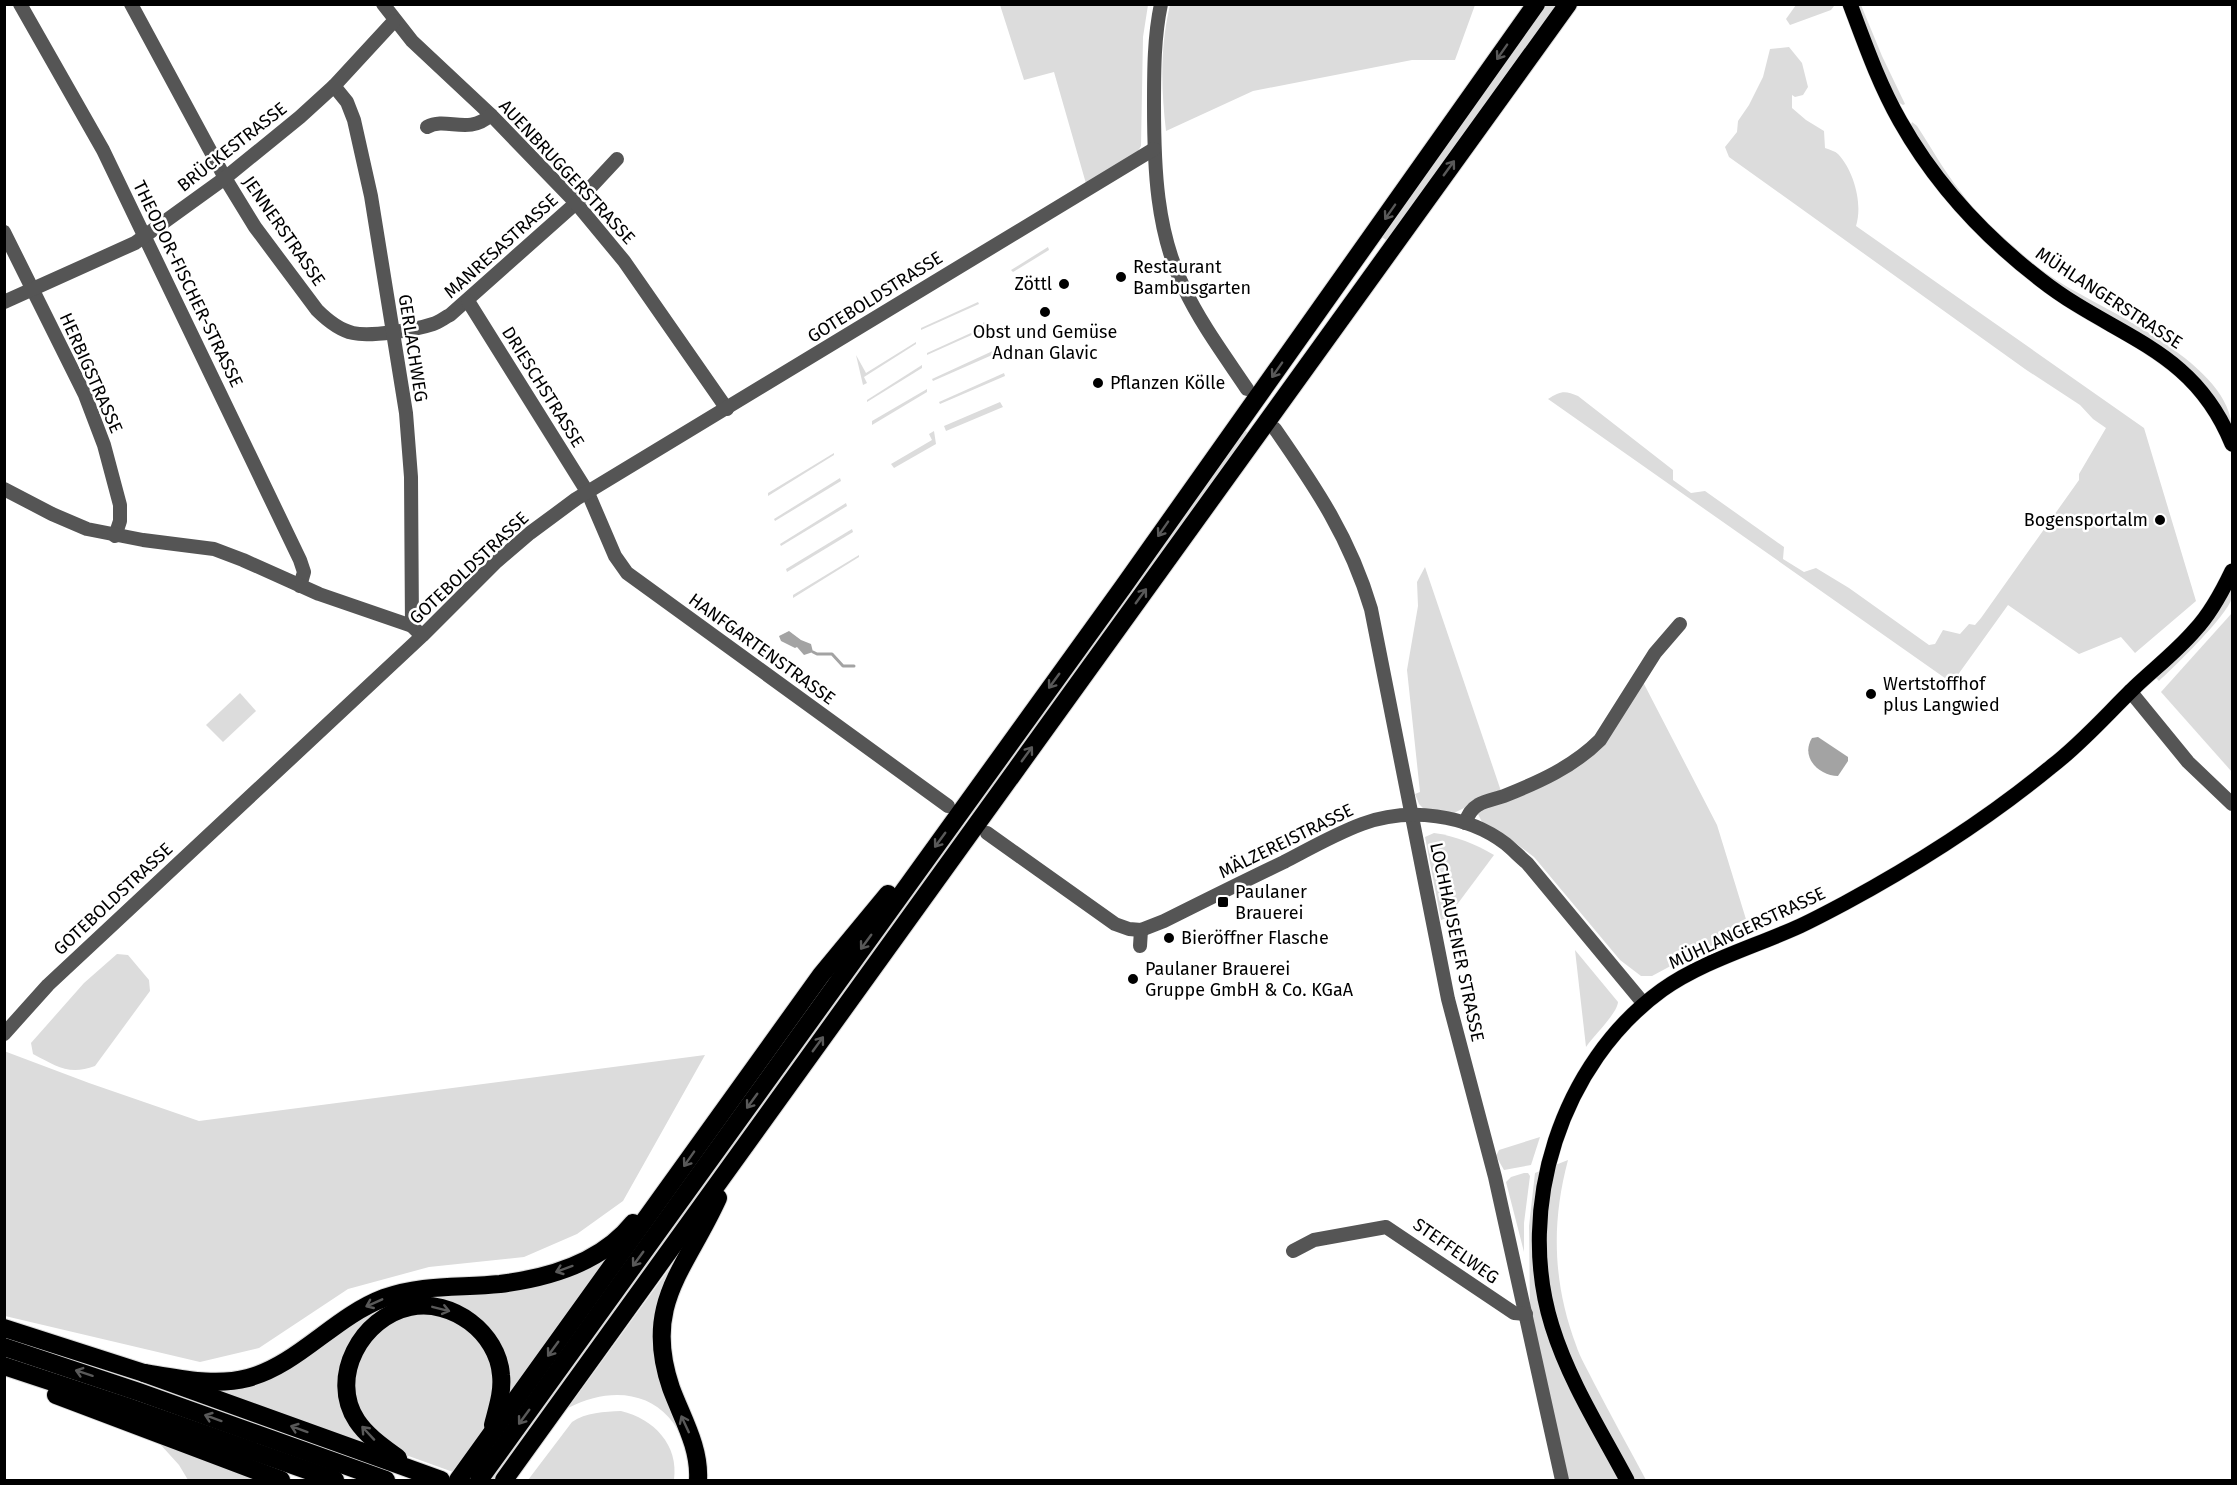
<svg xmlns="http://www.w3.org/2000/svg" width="2237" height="1485" font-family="'Fira Sans',sans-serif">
<rect width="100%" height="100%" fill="#fff"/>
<g fill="#dcdcdc">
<path d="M1106 4 1148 5 1143 37 1141 146 1135 156 1087 187 1054 72 1024 80 1000 5Z"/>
<path d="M1170 5H1475L1455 60H1412L1253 91 1166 131C1161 88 1160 47 1170 5Z"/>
<path d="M1543 5H1561L1389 242 1379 235Z"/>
<path d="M1796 5 1834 4V6L1831 10 1790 25 1786 19Z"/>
<path d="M1855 5H1861L1882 56 1905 104 1903 105 1896 101Z"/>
<path d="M1789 47 1802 63 1808 87 1803 95 1795 97 1792 95V108L1806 120 1824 131 1825 148C1830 150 1835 151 1838 154 1854 171 1863 204 1856 226L2144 428 2196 601 2135 653 2121 637 2079 654 2008 605 1952 683 1548 399C1560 391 1565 390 1578 396L1673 470V480L1691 493 1705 491 1784 547 1783 559 1804 572 1816 568 1849 588 1929 645 1935 644 1943 630 1960 634 1969 624 1975 625 1981 618 2079 480V474L2106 428 2093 419 2080 405 2025 369 1729 157 1725 147 1737 132 1738 121 1749 105 1763 77 1770 49Z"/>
<path d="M1912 122 1917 126C1931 147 1944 171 1960 191 1972 208 1989 224 2004 238 2022 254 2041 271 2061 283 2110 313 2232 365 2232 430L2219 403 2057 285 2001 239 1957 193 1910 127Z"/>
<path d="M1048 247 1049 250 1013 272 1011 270Z"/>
<path d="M978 302 979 304 921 330V328Z"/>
<path d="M984 322 989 332 987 333 985 329 927 355V353L984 327 983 323Z"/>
<path d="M916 342V344L864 377 867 383 863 385 856 355 866 373Z"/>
<path d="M997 349 999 352 933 381 932 379Z"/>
<path d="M922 365V368L867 402V400Z"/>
<path d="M1004 373 1005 376 940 404 939 402Z"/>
<path d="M927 389V392L872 425V421Z"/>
<path d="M1000 402 1003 407 946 431 944 426Z"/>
<path d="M1243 429 1248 433 973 815 968 811Z"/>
<path d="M934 431 936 444 894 468 891 464 932 440 929 434Z"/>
<path d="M834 453V455L768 496V493Z"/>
<path d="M840 478 841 481 775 521 774 519Z"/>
<path d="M846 503 847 506 781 546 780 544Z"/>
<path d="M852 529 853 532 787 572 786 569Z"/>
<path d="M859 555V557L793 598V595Z"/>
<path d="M1425 567 1502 794 1472 804 1454 813 1424 809 1419 804 1415 794 1420 792 1407 670 1418 606 1417 582Z"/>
<path d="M2232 583C2232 588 2234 594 2232 598 2226 617 2175 666 2159 681L2154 676Z"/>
<path d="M2232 613V772L2161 692Z"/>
<path d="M1643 682 1717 825 1749 929 1693 954 1652 976H1641L1620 960 1534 857 1509 838 1483 824 1477 812 1581 761Z"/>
<path d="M240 693 256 711 223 742 206 725Z"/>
<path d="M960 824 965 827 496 1480H489Z"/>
<path d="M1434 833C1456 836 1475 844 1494 855L1447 918 1441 920 1425 837Z"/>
<path d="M1575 950 1618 1002C1617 1014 1594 1035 1586 1047Z"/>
<path d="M117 954 128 955 149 980 150 991 95 1066C69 1076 56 1066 33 1054L31 1043 84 983Z"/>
<path d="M4 1051 89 1083 199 1121 705 1055 623 1201 577 1234 524 1257 429 1267 348 1289 259 1348 200 1362 5 1316Z"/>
<path d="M1540 1137 1531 1165 1504 1170 1496 1156 1499 1150Z"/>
<path d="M1568 1160C1551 1224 1553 1283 1576 1345 1580 1358 1588 1370 1594 1383 1611 1416 1629 1448 1646 1480H1566L1530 1312 1529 1226 1535 1173Z"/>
<path d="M1524 1173H1528L1530 1176 1524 1223V1252L1506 1182 1511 1177Z"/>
<path d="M685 1247 663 1298 692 1480H689C690 1407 632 1375 568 1408Z"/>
<path d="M611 1253 506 1401 507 1390 467 1312 375 1315C358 1327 351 1343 343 1362L370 1447 207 1388H216L379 1307Z"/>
<path d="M432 1311 453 1316 483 1338 497 1377 485 1427 453 1472 403 1454 363 1421 352 1383 360 1350 396 1317Z"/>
<path d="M621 1411C654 1419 679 1445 674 1480H528L572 1422C586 1412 604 1412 621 1411Z"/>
<path d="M160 1444 266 1480H188L179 1465Z"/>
</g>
<g fill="#a3a3a3">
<path d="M789 631 801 640 811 644 813 652 804 655 797 647 795 648 781 641 779 636Z"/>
<path d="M1818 737 1848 757V761L1838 776C1819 776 1800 757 1812 738Z"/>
</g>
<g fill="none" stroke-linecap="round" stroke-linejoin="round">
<path stroke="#a3a3a3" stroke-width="3" d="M813 652 817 654H832L843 666H854"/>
<g stroke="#dbdbdb" stroke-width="16">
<g id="major">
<path d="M1850 4C1865 44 1879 84 1900 121 1935 183 1985 237 2041 280 2115 338 2193 347 2232 444"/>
<path d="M1627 1480C1601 1431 1569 1381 1552 1326 1515 1208 1561 1063 1662 990 1703 961 1754 947 1800 926 1815 919 1830 911 1845 903 1917 864 1989 818 2052 766 2082 743 2108 713 2135 687 2155 668 2177 651 2195 630 2211 613 2222 592 2232 571"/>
</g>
</g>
<g stroke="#dbdbdb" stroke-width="20">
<g id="highway">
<path d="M4 1328 144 1373 441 1480"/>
<path d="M4 1347 139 1392 386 1480"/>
<path d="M4 1366 128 1407 335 1480"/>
<path d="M144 1373C178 1378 214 1387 248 1378 299 1364 334 1317 384 1298 422 1284 460 1288 500 1284 548 1278 602 1262 633 1223"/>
<path d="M56 1395 281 1480"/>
<path d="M398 1458C383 1447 367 1436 357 1421 328 1377 362 1317 410 1307 452 1298 498 1333 501 1375 503 1392 497 1409 493 1425"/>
<path d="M458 1480 821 975 888 894"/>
<path d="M479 1480 1123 587 1536 4"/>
<path d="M504 1480 1568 4"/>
<path d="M698 1480C700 1447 682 1418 671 1388 642 1304 686 1269 718 1198"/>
</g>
</g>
<g stroke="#555" stroke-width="14">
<path d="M20 4 103 150 300 560 304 572 300 586"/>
<path d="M131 4 225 178 255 227 317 310C327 320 339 330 353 333 370 337 415 330 433 324 439 322 444 318 450 315L576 203 617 159"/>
<path d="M383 4 412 41 491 115 576 203 624 261 727 409"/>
<path d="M1161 4C1154 37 1154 71 1154 105 1154 166 1156 232 1184 288 1201 324 1225 356 1247 389"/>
<path d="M334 86 347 102 354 120 371 196 406 413 411 477 412 626"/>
<path d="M427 127C447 116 467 136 491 115"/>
<path d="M4 232 85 395 104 445 120 505V521L115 536"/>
<path d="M468 301 588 493 615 556 627 573 948 806"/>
<path d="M4 302 135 243 225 178 300 117 334 86 394 21"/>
<path d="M1275 429C1316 488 1350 538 1371 609L1448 999 1495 1177 1562 1480"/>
<path d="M4 489 52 514 87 529 143 540 214 549 243 560 319 594 412 626 418 632"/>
<path d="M2130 691 2188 762 2232 804"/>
<path d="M1465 823C1468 815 1471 809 1478 805 1486 800 1496 799 1504 796 1539 782 1573 767 1600 740L1655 653 1680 624"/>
<path d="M987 833 1115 924 1129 929 1141 930 1164 921C1204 901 1244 881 1284 862 1309 849 1335 834 1362 824 1408 807 1467 814 1506 844 1513 850 1520 857 1527 863L1644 1004"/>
<path d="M1140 946 1141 930"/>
<path d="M4 1034 48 985 422 636 495 563 530 533 576 499 1154 149"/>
<path d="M1293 1251 1314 1240 1386 1227 1514 1313 1526 1314"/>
</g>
<use href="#major" stroke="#000" stroke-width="15"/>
<use href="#highway" stroke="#000" stroke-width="18"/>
</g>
<defs><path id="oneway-shaft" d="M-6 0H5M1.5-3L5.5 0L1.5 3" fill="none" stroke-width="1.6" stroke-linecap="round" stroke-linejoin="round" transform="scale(1.5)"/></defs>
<g stroke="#595959">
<use href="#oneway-shaft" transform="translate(1502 52) rotate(125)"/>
<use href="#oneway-shaft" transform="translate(1449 168) rotate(-54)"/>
<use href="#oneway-shaft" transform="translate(1390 212) rotate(125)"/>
<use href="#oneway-shaft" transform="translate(1277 370) rotate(125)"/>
<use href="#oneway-shaft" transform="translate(1163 529) rotate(125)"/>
<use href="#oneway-shaft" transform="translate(1141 596) rotate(-54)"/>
<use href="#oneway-shaft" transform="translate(1054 681) rotate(126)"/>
<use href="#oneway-shaft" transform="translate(1027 754) rotate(-54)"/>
<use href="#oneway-shaft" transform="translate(940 840) rotate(126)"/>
<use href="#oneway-shaft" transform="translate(866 942) rotate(126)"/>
<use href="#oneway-shaft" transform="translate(818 1044) rotate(-54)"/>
<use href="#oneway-shaft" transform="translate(752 1101) rotate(126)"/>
<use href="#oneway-shaft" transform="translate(689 1159) rotate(125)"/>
<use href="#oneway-shaft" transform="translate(638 1259) rotate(126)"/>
<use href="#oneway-shaft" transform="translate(564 1269) rotate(160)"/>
<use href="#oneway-shaft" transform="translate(374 1303) rotate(156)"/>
<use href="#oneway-shaft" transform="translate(441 1309) rotate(14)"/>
<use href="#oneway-shaft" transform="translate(553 1349) rotate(126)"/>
<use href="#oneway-shaft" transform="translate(84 1373) rotate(-162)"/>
<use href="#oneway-shaft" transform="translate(524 1417) rotate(126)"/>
<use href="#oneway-shaft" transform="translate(213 1418) rotate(-160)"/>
<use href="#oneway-shaft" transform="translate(685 1424) rotate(-115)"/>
<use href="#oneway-shaft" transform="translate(299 1429) rotate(-160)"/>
<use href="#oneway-shaft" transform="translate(368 1433) rotate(-133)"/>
</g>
<g fill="#000" stroke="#fff" stroke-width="2">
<circle cx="1121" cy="277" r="6"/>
<circle cx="1064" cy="284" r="6"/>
<circle cx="1045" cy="312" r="6"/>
<circle cx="1098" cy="383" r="6"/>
<circle cx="2160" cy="520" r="6"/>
<circle cx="1871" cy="694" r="6"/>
<rect x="1217" y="896" width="12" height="12" rx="3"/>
<circle cx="1169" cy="938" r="6"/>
<circle cx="1133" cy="979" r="6"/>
</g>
<g text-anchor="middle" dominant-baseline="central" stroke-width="5" stroke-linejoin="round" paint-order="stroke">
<g font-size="18" fill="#000" stroke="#fff">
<text transform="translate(232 147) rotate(-38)">BRÜCKESTRASSE</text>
<text transform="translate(567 172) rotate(47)">AUENBRUGGERSTRASSE</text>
<text transform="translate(284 231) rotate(55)">JENNERSTRASSE</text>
<text transform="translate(501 246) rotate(-42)">MANRESASTRASSE</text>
<text transform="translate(188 284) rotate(64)">THEODOR-FISCHER-STRASSE</text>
<text transform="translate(875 297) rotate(-32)">GOTEBOLDSTRASSE</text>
<text transform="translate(2109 298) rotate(33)">MÜHLANGERSTRASSE</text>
<text transform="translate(413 348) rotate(81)">GERLACHWEG</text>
<text transform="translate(91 373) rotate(66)">HERBIGSTRASSE</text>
<text transform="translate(543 387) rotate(58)">DRIESCHSTRASSE</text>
<text transform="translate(469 568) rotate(-43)">GOTEBOLDSTRASSE</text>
<text transform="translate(762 649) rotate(36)">HANFGARTENSTRASSE</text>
<text transform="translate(1286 841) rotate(-26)">MÄLZEREISTRASSE</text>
<text transform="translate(113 899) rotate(-43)">GOTEBOLDSTRASSE</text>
<text transform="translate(1747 928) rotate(-25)">MÜHLANGERSTRASSE</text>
<text transform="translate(1457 942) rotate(78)">LOCHHAUSENER STRASSE</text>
<text transform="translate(1456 1251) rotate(35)">STEFFELWEG</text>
</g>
<g font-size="18" fill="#000" stroke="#fff" text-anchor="start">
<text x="1133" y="267">Restaurant<tspan x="1133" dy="21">Bambusgarten</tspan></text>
<text x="1052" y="284" text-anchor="end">Zöttl</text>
<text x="1045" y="332" text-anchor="middle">Obst und Gemüse<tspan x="1045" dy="21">Adnan Glavic</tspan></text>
<text x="1110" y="383">Pflanzen Kölle</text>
<text x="2148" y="520" text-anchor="end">Bogensportalm</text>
<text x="1883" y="684">Wertstoffhof<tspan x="1883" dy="21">plus Langwied</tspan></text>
<text x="1235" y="892">Paulaner<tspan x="1235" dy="21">Brauerei</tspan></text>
<text x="1181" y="938">Bieröffner Flasche</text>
<text x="1145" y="969">Paulaner Brauerei<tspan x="1145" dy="21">Gruppe GmbH &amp; Co. KGaA</tspan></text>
</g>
</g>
<rect width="2237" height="1485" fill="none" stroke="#000000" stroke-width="12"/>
</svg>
